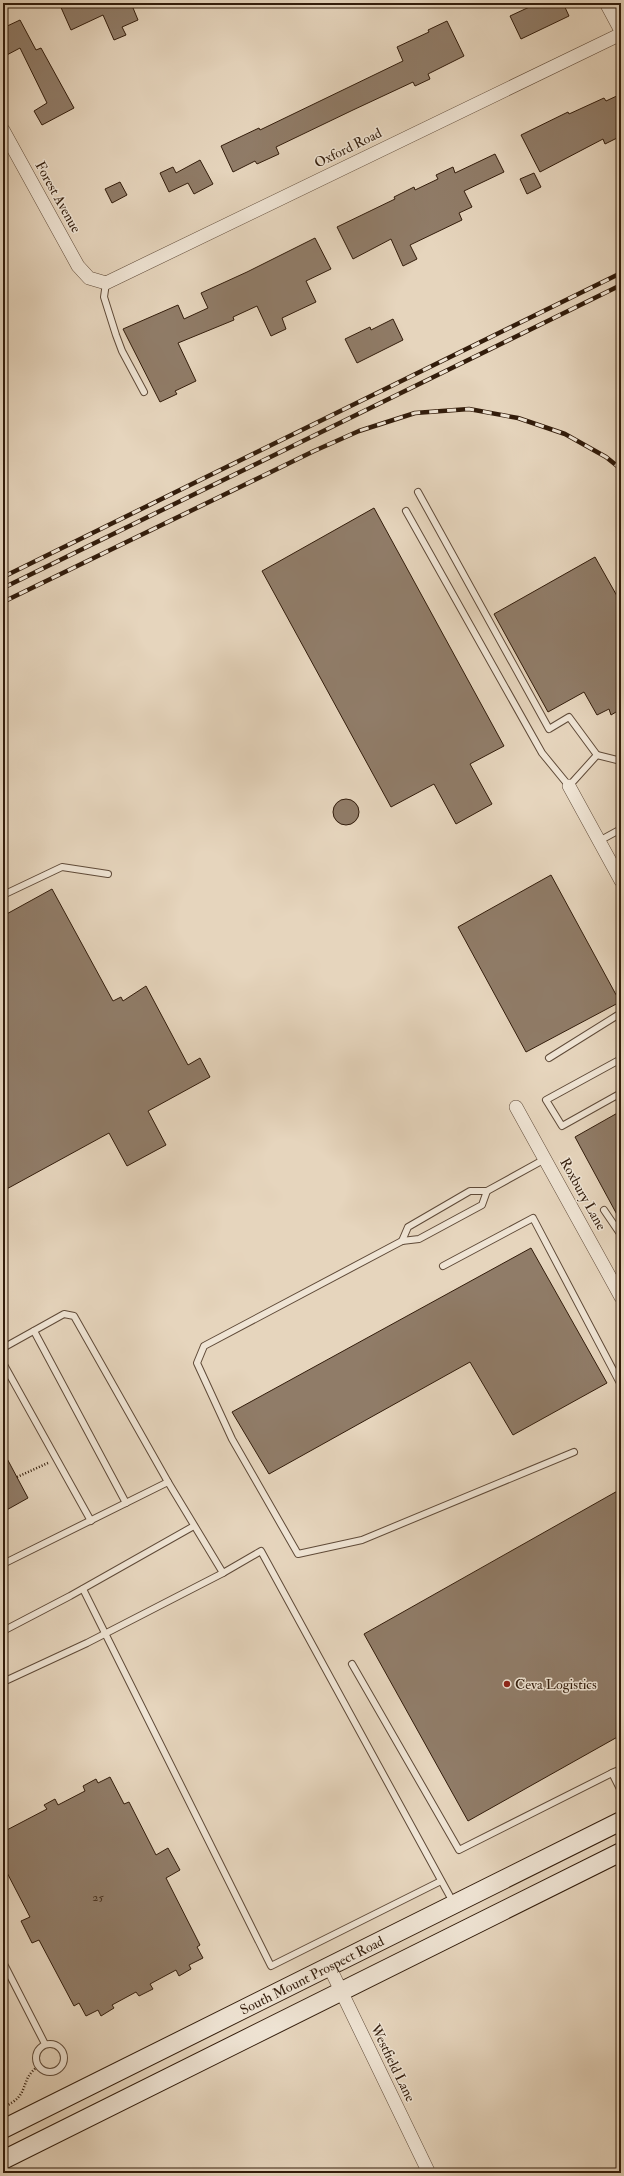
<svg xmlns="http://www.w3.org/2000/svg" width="624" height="2176" font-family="'IM FELL Double Pica',serif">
<rect width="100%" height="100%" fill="#e6d5bd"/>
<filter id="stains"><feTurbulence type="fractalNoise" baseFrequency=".005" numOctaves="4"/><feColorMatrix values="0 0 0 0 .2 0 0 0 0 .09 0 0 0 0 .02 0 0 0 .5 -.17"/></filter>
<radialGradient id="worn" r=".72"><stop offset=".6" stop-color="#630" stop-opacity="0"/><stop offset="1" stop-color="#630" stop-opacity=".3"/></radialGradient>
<g fill="#907c68" stroke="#321c0b">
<path d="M59 3H131L138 20 122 27 126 35 114 40 103 15 71 30Z"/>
<path d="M538 3H563L569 16 521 39 510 16Z"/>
<path d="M20 20 36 50 41 48 74 108 42 125 34 111 47 103 20 48 3 57V28Z"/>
<path d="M447 21 464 56 428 74 430 79 415 86 413 82 353 110 276 147 279 154 257 164 255 161 233 172 221 146 259 128 260 130 403 61 397 47 429 32 428 30Z"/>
<path d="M621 94V136L605 144 603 139 540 172 521 135 568 112 569 114 604 98 606 101Z"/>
<path d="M495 154 504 172 464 191 472 207 459 213 462 220 410 245 417 259 403 266 391 239 353 259 337 227 395 199 394 197 414 187 415 190 438 179 436 175 453 167 455 173Z"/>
<path d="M200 160 213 184 194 194 188 183 169 192 160 173 173 167 176 173Z"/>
<path d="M534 173 541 187 527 194 520 179Z"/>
<path d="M120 182 127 195 112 203 105 189Z"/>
<path d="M315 238 331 269 306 281 316 302 282 318 286 329 271 336 257 306 233 317 234 320 178 343 196 381 175 391 177 394 160 402 123 329 178 305 184 319 208 308 201 293 247 272Z"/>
<path d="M393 319 403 340 357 363 345 339 370 327 371 330Z"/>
<path d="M374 508 504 746 470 764 492 804 456 824 434 784 391 807 262 571Z"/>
<path d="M595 557 621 603V709L611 715 609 709 597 715 584 692 548 712 494 614Z"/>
<circle cx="346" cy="812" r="13"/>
<path d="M551 875 620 1002 526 1052 458 927Z"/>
<path d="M52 889 113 1001 121 997 123 1001 146 986 188 1065 200 1058 210 1077 148 1111 166 1145 127 1166 109 1133 3 1191V916Z"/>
<path d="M621 1111V1222L575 1137Z"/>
<path d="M531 1248 607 1383 513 1435 470 1362 269 1474 232 1412Z"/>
<path d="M3 1451 28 1498 3 1512Z"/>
<path d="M621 1489V1735L468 1821 364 1634Z"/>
<path d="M110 1777 124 1804 129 1802 156 1855 168 1848 180 1870 166 1878 200 1945 197 1947 203 1958 189 1965 191 1969 179 1976 176 1970 150 1984 153 1989 139 1996 136 1992 112 2005 114 2008 101 2016 98 2010 86 2016 79 2003 74 2006 39 1940 32 1943 21 1921 30 1917 3 1865V1832L47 1809 44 1805 55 1799 58 1805 85 1791 83 1786 96 1779 98 1783Z"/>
</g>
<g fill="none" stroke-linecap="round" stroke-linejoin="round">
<g stroke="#5f4a38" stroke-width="8">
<g id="lane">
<path d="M106 283 104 297 116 335 122 351 144 392"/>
<path d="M418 492 549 729 569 717 597 755"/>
<path d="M406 511 542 753 569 786 597 755 621 761"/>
<path d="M599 841 621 829"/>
<path d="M3 895 62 867 108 874"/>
<path d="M549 1058 621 1013"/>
<path d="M621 1059 546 1100 562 1126 621 1093"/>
<path d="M487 1191 482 1205 419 1239 402 1241 204 1346 197 1363 232 1439 298 1554 362 1540 574 1452"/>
<path d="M604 1210 621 1235"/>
<path d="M402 1241 408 1227 470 1191H487L545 1159"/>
<path d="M443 1266 533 1218 621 1385"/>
<path d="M34 1331 126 1503"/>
<path d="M3 1348 64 1314 74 1316 168 1482"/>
<path d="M3 1363 91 1521"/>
<path d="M3 1564 168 1482 223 1573 261 1551 453 1902"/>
<path d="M83 1589 271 1966 441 1881"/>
<path d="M3 1631 70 1596 194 1526"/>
<path d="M352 1664 459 1850 612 1773"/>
<path d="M3 1682 87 1643 223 1573"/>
<path d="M621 1769 612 1773 621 1791"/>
<path d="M3 1962 45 2044"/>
<circle cx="50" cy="2058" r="14"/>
</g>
</g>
<g stroke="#5f4a38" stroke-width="14">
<g id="street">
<path d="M606 3 621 31"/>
<path d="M3 130 78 266 89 278 106 283 621 34"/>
<path d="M569 786 621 881"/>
<path d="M516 1107 621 1297"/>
<path d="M329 1966 429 2173"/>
</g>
</g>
<g stroke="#321c0b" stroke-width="20">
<g id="secondary">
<path id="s1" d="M3 2129 621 1821"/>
<path d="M3 2160 621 1852"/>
</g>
</g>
<g stroke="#321c0b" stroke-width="2.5" stroke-dasharray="1 2" stroke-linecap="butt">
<path d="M17 1477 48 1463"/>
<path d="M3 2107C32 2096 18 2079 39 2066"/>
</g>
<use href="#lane" stroke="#efe4d4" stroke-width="6"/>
<use href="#street" stroke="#efe4d4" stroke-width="13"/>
<use href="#secondary" stroke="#efe4d4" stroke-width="18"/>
<g stroke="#321c0b" stroke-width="4.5">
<g id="rail">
<path d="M3 577 621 273"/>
<path d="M3 588 621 285"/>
<path d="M3 602 314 451 359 431 415 413 469 409 518 418 565 434 606 457 621 469"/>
</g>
</g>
<use href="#rail" stroke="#efe4d4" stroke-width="3" stroke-dasharray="9" stroke-linecap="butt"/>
</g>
<circle fill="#8f2418" stroke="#efe4d4" stroke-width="1.5" cx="507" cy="1684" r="4"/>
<g text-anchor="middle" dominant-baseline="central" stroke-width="3" stroke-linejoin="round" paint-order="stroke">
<g font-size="12" fill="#4a3422">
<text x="98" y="1897">25</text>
</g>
<g font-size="14" fill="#321c0b" stroke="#efe4d4">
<text transform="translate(348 148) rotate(-26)">Oxford Road</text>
<text transform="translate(58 197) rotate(61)">Forest Avenue</text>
<text transform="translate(583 1194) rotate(61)">Roxbury Lane</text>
<text stroke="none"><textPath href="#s1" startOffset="345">South Mount Prospect Road</textPath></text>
<text transform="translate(393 2063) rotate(64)">Westfield Lane</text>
</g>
<g font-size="14" fill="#321c0b" stroke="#efe4d4" text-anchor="start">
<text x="515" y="1684">Ceva Logistics</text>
</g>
</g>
<rect width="624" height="2176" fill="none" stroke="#e6d5bd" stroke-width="16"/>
<rect x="4" y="4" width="616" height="2168" fill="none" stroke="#321c0b" stroke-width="2"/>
<rect x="8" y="8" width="608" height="2160" fill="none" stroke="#321c0b"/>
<rect width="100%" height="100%" filter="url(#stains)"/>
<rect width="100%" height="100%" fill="url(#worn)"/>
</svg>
